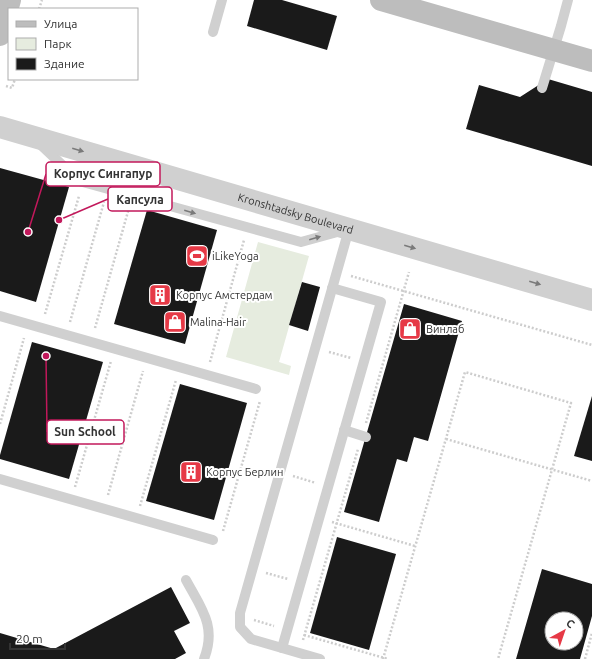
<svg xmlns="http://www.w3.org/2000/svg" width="592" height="659" font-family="Ubuntu,sans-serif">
<rect width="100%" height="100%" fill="#fff"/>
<path fill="#e6ecdf" d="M258 242 309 256 279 362 291 366 289 375 226 357Z"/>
<g fill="#1a1a1a" fill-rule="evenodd">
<path d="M254 0H282L337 16 327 50 247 26Z"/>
<path d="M548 79 592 92V166L466 129 479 85 520 97Z"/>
<path d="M0 168 69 187 36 302 0 291Z"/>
<path d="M147 210 217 230 185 344 114 324Z"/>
<path d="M302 282 320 287 308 331 289 325Z"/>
<path d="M404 304 462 321 428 441 414 437 407 462 397 459 379 522 344 512Z"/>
<path d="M32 342 103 362 69 479 0 459V455Z"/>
<path d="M180 384 247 403 214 520 146 501Z"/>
<path d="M592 396V461L574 456Z"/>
<path d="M337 537 396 554 369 650 310 633Z"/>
<path d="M542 569 592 584V616L580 659H516ZM552 619H576V643H552Z"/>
<path d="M171 587 190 623 174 631 186 653 175 659H0V633L54 649Z"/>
</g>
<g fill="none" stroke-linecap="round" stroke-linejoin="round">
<g stroke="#cdcdcd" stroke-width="2.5" stroke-dasharray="2 2" stroke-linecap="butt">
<path d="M39 9 42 0"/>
<path d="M6 86 12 88 15 79"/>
<path d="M351 276 592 345"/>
<path d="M45 314 79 196"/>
<path d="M70 322 104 202"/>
<path d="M95 328 129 208"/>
<path d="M329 352 351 358"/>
<path d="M210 362 244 240"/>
<path d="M366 423 409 272"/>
<path d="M0 424 24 338"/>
<path d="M446 439 592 481"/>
<path d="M293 476 316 483"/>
<path d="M75 487 111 361"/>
<path d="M108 495 143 371"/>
<path d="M140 506 176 380"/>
<path d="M332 522 415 546"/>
<path d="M223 531 260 401"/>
<path d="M266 573 288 579"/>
<path d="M254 620 274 626"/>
<path d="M304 635 388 659"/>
<path d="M303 640 358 449"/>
<path d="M383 659 465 372 571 403 498 659"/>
<path d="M585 659 592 633"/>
</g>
<g stroke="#d0d0d0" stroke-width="10">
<path d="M213 32 222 0"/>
<path d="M542 88 561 26 568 0"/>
<path d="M40 144 79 181 301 242 341 231"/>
<path d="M0 316 256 389"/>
<path d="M344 430 366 437"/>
<path d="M0 479 213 540"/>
<path d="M186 580C201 608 217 626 204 659"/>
<path d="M282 648 381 302 332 288"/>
<path d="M320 659 251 639 240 627V613L349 229"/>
</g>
<path stroke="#d0d0d0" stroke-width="22" id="s1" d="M0 127 592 300"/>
<g stroke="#bdbdbd" stroke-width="22">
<path d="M381 0 592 61"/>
<path d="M0 35 10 0"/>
</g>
</g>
<defs><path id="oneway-solid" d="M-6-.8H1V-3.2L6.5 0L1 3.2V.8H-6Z"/></defs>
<g fill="#7a7a7a">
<use href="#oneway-solid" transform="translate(78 150) rotate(16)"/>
<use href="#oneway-solid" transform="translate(190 212) rotate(16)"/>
<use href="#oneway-solid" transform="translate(315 238) rotate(-16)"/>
<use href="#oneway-solid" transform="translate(410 247) rotate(16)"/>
<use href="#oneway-solid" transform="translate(535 283) rotate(16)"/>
</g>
<defs>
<g id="stadium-square" transform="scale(1.15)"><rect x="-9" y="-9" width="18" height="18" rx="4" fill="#e63946" stroke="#fff"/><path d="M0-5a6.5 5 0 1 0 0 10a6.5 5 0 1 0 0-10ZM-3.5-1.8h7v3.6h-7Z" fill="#fff"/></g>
<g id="building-square" transform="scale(1.15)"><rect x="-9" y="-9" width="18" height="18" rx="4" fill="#e63946" stroke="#fff"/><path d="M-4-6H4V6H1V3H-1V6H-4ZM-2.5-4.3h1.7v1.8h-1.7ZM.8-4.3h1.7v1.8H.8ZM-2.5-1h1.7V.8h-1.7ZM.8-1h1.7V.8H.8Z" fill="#fff"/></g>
<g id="shop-square" transform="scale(1.15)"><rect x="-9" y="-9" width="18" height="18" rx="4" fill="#e63946" stroke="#fff"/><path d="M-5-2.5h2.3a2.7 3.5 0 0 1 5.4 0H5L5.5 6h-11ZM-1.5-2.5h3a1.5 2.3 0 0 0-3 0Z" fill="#fff"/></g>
</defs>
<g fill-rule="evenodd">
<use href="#stadium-square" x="197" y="256"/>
<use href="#building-square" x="160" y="295"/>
<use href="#shop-square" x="175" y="322"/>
<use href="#shop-square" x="410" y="329"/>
<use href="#building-square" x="191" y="472"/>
</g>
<g text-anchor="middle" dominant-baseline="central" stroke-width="4" stroke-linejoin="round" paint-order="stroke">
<g font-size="11" fill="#333" stroke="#fff">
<text stroke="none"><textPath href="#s1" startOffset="308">Kronshtadsky Boulevard</textPath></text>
</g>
<g font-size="11" fill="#333" stroke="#fff" text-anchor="start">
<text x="212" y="256">iLikeYoga</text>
<text x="176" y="295">Корпус Амстердам</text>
<text x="190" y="322">Malina-Hair</text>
<text x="426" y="329">Винлаб</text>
<text x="206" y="472">Корпус Берлин</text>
</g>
</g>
<path fill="none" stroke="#c2185b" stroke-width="1.5" d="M28 232L46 174M59 220L108 199M46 356L47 432"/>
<g fill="#c2185b" stroke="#fff" stroke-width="1.5">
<circle cx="28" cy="232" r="4"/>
<circle cx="59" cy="220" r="4"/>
<circle cx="46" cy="356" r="4"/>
</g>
<g fill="#fff" stroke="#c2185b" stroke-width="1.5">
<rect x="46" y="162" width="114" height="24" rx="4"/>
<rect x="108" y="187" width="64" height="24" rx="4"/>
<rect x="47" y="420" width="77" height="24" rx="4"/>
</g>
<g font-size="12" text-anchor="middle" font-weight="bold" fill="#333">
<text x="103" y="178">Корпус Сингапур</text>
<text x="140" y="204">Капсула</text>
<text x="85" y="436">Sun School</text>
</g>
<rect x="8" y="8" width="130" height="72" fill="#ffffff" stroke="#adadad"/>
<rect x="16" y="21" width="20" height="6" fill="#bdbdbd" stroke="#adadad"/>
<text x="44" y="28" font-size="12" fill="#333333">Улица</text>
<rect x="16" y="38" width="20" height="12" fill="#e6ecdf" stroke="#adadad"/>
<text x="44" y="48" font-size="12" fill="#333333">Парк</text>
<rect x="16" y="58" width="20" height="12" fill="#1a1a1a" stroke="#adadad"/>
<text x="44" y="68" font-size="12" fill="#333333">Здание</text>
<g transform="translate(564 631) rotate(40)"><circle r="19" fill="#ffffff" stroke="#adadad"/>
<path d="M0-3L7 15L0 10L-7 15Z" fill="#e63946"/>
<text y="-6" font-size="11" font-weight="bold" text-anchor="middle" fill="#333333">С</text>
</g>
<path d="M10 643v6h55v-6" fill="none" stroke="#333333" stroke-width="2"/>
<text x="16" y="643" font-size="12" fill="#333333" stroke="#ffffff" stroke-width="3" paint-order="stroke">20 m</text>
</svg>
